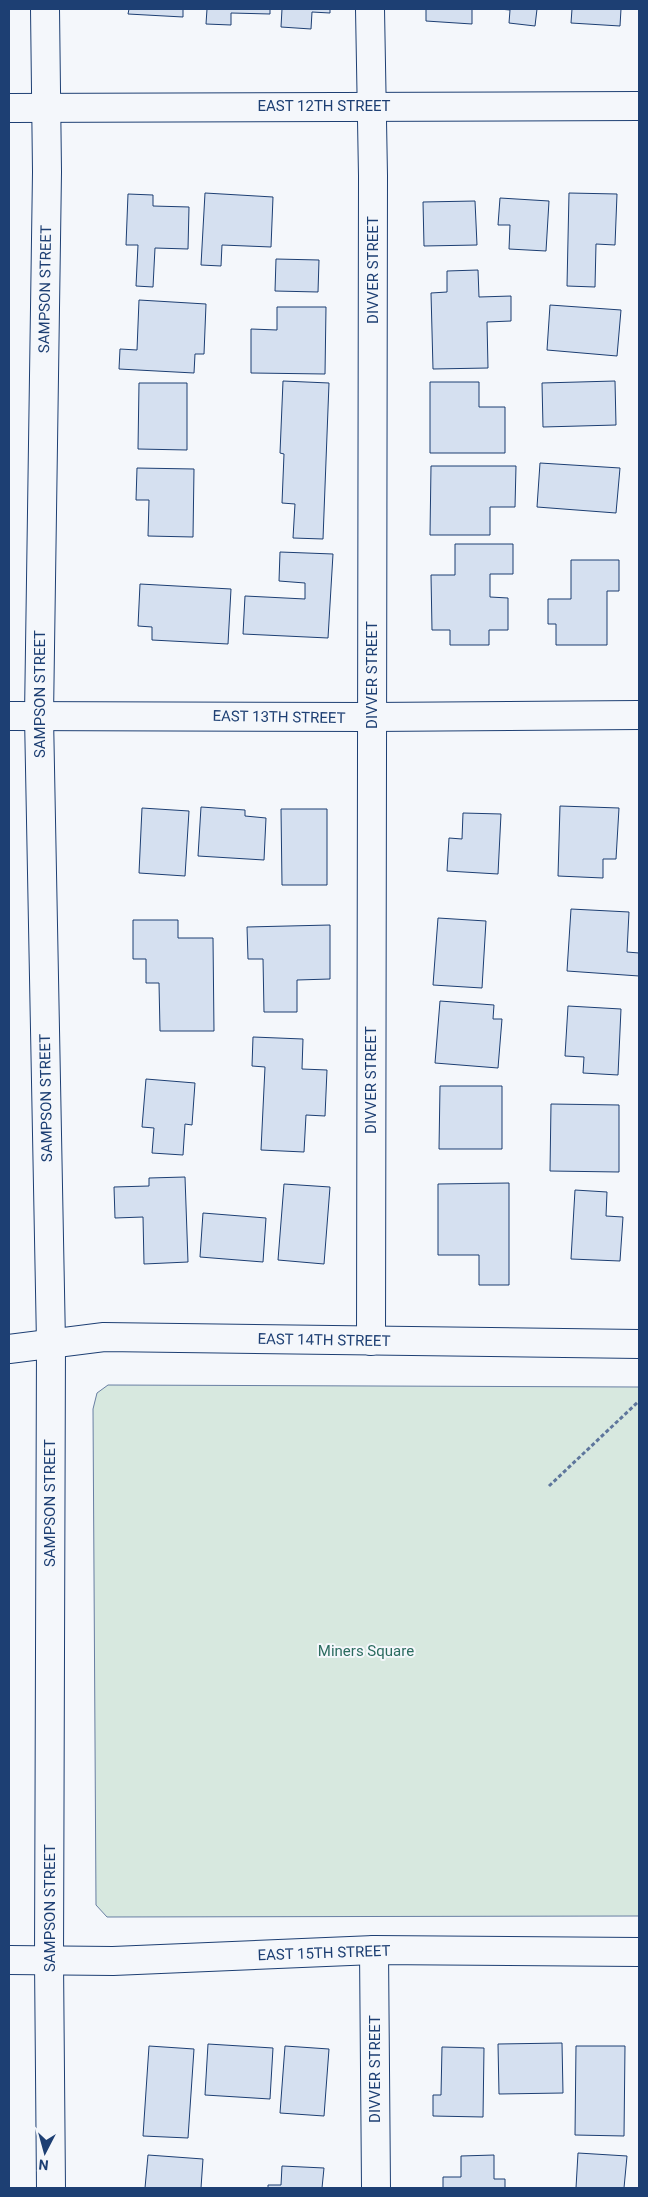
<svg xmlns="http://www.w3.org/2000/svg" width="648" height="2197" font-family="Roboto,sans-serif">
<rect width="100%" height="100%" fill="#f4f7fb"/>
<path fill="#d7e8df" stroke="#687fa3" d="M108 1385 639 1387V1916L107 1917 96 1905 93 1409 97 1393Z"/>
<g fill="#d5e0f0" stroke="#1d3f73">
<path d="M129 9H183V17L128 14Z"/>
<path d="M207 9H270V14L231 13V25L206 24Z"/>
<path d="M282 9H330V13L312 12 311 29 281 27Z"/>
<path d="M426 9H472V24L426 21Z"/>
<path d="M499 9H537L535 26 509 23 510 10Z"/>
<path d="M572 9H621L620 26 571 23Z"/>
<path d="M205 193 273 197 271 247 222 245 221 266 201 265Z"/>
<path d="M569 193 617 194 615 245 596 244 595 287 567 286Z"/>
<path d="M128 194 153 195V206L189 207 188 249 155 248 153 287 136 286 138 245H126Z"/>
<path d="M500 198 549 201 546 251 509 249 510 225H498Z"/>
<path d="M475 201 477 245 424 246 423 202Z"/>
<path d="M276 259 319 260 318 292 275 291Z"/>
<path d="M478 270 479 297 511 296V321L487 322 488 368 433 369 431 293 447 292V271Z"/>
<path d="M139 300 206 304 204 354H195L194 373 119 369 120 349 137 350Z"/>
<path d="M550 305 621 310 617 356 547 350Z"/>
<path d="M277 307H326L325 374 251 373V329L277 330Z"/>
<path d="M283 381 329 383 323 539 293 538 295 504 282 503 284 454 280 453Z"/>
<path d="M615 381 616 425 543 427 542 383Z"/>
<path d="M430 382H479V407H505V453H430Z"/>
<path d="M139 383H187V450L138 449Z"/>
<path d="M540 463 620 468 616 513 537 507Z"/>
<path d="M431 466H516L515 507H490V535H430Z"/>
<path d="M137 468 194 469 193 537 148 536 149 500H136Z"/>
<path d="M455 544H513V574H490V597L508 598V630H489V645H450V630H432L431 575H455Z"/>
<path d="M280 552 333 554 328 638 243 634 245 596 305 599V583L279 581Z"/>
<path d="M571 560H619V591H607V645H556V624H548V599H571Z"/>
<path d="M140 584 231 589 228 644 152 640V627L138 626Z"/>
<path d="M560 806 619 808 616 859H603V878L558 876Z"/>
<path d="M201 807 245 810V816L266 818 264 860 198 856Z"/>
<path d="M142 808 189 811 185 876 139 873Z"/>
<path d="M281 809H327V885H282Z"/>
<path d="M463 813 501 814 498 874 447 871 449 838 462 839Z"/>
<path d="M571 909 629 912 627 952 639 953V976L567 971Z"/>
<path d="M438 918 486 921 482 988 433 985Z"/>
<path d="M133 920H178V938H213L214 1031H160L159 983H146V959H133Z"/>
<path d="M330 925V979L297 980V1012H264L263 959H248L247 927Z"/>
<path d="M440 1001 494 1005 493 1019H502L498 1068 435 1063Z"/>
<path d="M568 1006 621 1009 618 1075 583 1073 584 1057 565 1056Z"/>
<path d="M253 1037 303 1039 302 1069 327 1070 325 1116 306 1115 304 1152 261 1150 265 1067 252 1066Z"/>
<path d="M146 1079 195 1083 192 1125 185 1124 183 1155 152 1153 154 1128 142 1127Z"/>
<path d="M440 1086H502V1149H439Z"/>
<path d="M551 1104 619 1105V1172L550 1171Z"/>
<path d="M185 1177 188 1262 144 1264 143 1217 115 1218 114 1187 149 1186V1178Z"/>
<path d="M509 1183V1285H479V1255H438V1184Z"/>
<path d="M284 1184 330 1187 324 1264 278 1260Z"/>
<path d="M575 1190 607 1192 606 1216 623 1217 620 1261 571 1259Z"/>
<path d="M203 1213 266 1218 263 1262 200 1257Z"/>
<path d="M562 2043 563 2093 499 2094 498 2044Z"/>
<path d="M208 2044 273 2048 270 2099 205 2095Z"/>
<path d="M149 2046 194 2049 188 2138 143 2136Z"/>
<path d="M285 2046 329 2049 324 2116 280 2113Z"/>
<path d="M576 2046H625L624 2136 575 2135Z"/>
<path d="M442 2047 484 2048 483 2117 433 2116V2095H441Z"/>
<path d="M578 2153 627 2156 624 2188H576Z"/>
<path d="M148 2155 203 2159 201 2188H145Z"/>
<path d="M494 2155V2179H505V2188H443V2177H461V2156Z"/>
<path d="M282 2166 324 2168 322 2188H268V2185H281Z"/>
</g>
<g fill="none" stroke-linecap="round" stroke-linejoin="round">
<g stroke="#1d3f73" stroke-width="30">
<g id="minor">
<path d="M45 9 47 172 39 716 51 1343 49 1960 51 2188"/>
<path d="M370 9 373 176 371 1341"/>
<path d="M9 716 371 717 639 715"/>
<path d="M9 1349 104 1337 639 1344"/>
<path d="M374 1950 376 2188"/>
<path d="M9 1960 113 1961 374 1950 639 1952"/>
</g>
</g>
<g stroke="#1d3f73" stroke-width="30">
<path id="highway" d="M9 108 639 106"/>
</g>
<path stroke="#5e769c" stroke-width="3" stroke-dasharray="4 2.5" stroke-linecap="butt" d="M549 1486 639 1401"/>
<use href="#minor" stroke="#f4f7fb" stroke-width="28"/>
<use href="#highway" stroke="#f4f7fb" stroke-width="28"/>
</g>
<g text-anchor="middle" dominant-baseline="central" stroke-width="4" stroke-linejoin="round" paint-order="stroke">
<g font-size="15" fill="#1d3f73" stroke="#f4f7fb">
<text x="324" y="106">EAST 12TH STREET</text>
<text transform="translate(373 270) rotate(-90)">DIVVER STREET</text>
<text transform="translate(45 289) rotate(-89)">SAMPSON STREET</text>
<text transform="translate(372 675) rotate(-90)">DIVVER STREET</text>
<text transform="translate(40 694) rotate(-90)">SAMPSON STREET</text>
<text transform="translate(279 717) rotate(1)">EAST 13TH STREET</text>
<text transform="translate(371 1080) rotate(-90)">DIVVER STREET</text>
<text transform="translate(46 1098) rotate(-91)">SAMPSON STREET</text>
<text transform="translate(324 1340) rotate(1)">EAST 14TH STREET</text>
<text transform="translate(50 1503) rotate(-90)">SAMPSON STREET</text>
<text transform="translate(50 1908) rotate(-90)">SAMPSON STREET</text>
<text transform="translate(324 1953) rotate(-2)">EAST 15TH STREET</text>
<text transform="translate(375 2069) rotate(-90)">DIVVER STREET</text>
</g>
<g font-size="15" fill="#2c6c60" stroke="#f4f7fb">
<text x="366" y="1651">Miners Square</text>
</g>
</g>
<rect width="648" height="2197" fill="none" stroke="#1d3f73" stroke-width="20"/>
<g transform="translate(45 2152) rotate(186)" stroke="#f4f7fb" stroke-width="4" paint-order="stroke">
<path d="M0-4L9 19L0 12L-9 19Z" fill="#1d3f73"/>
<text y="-8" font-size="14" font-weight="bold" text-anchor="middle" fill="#1d3f73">N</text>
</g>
</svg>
